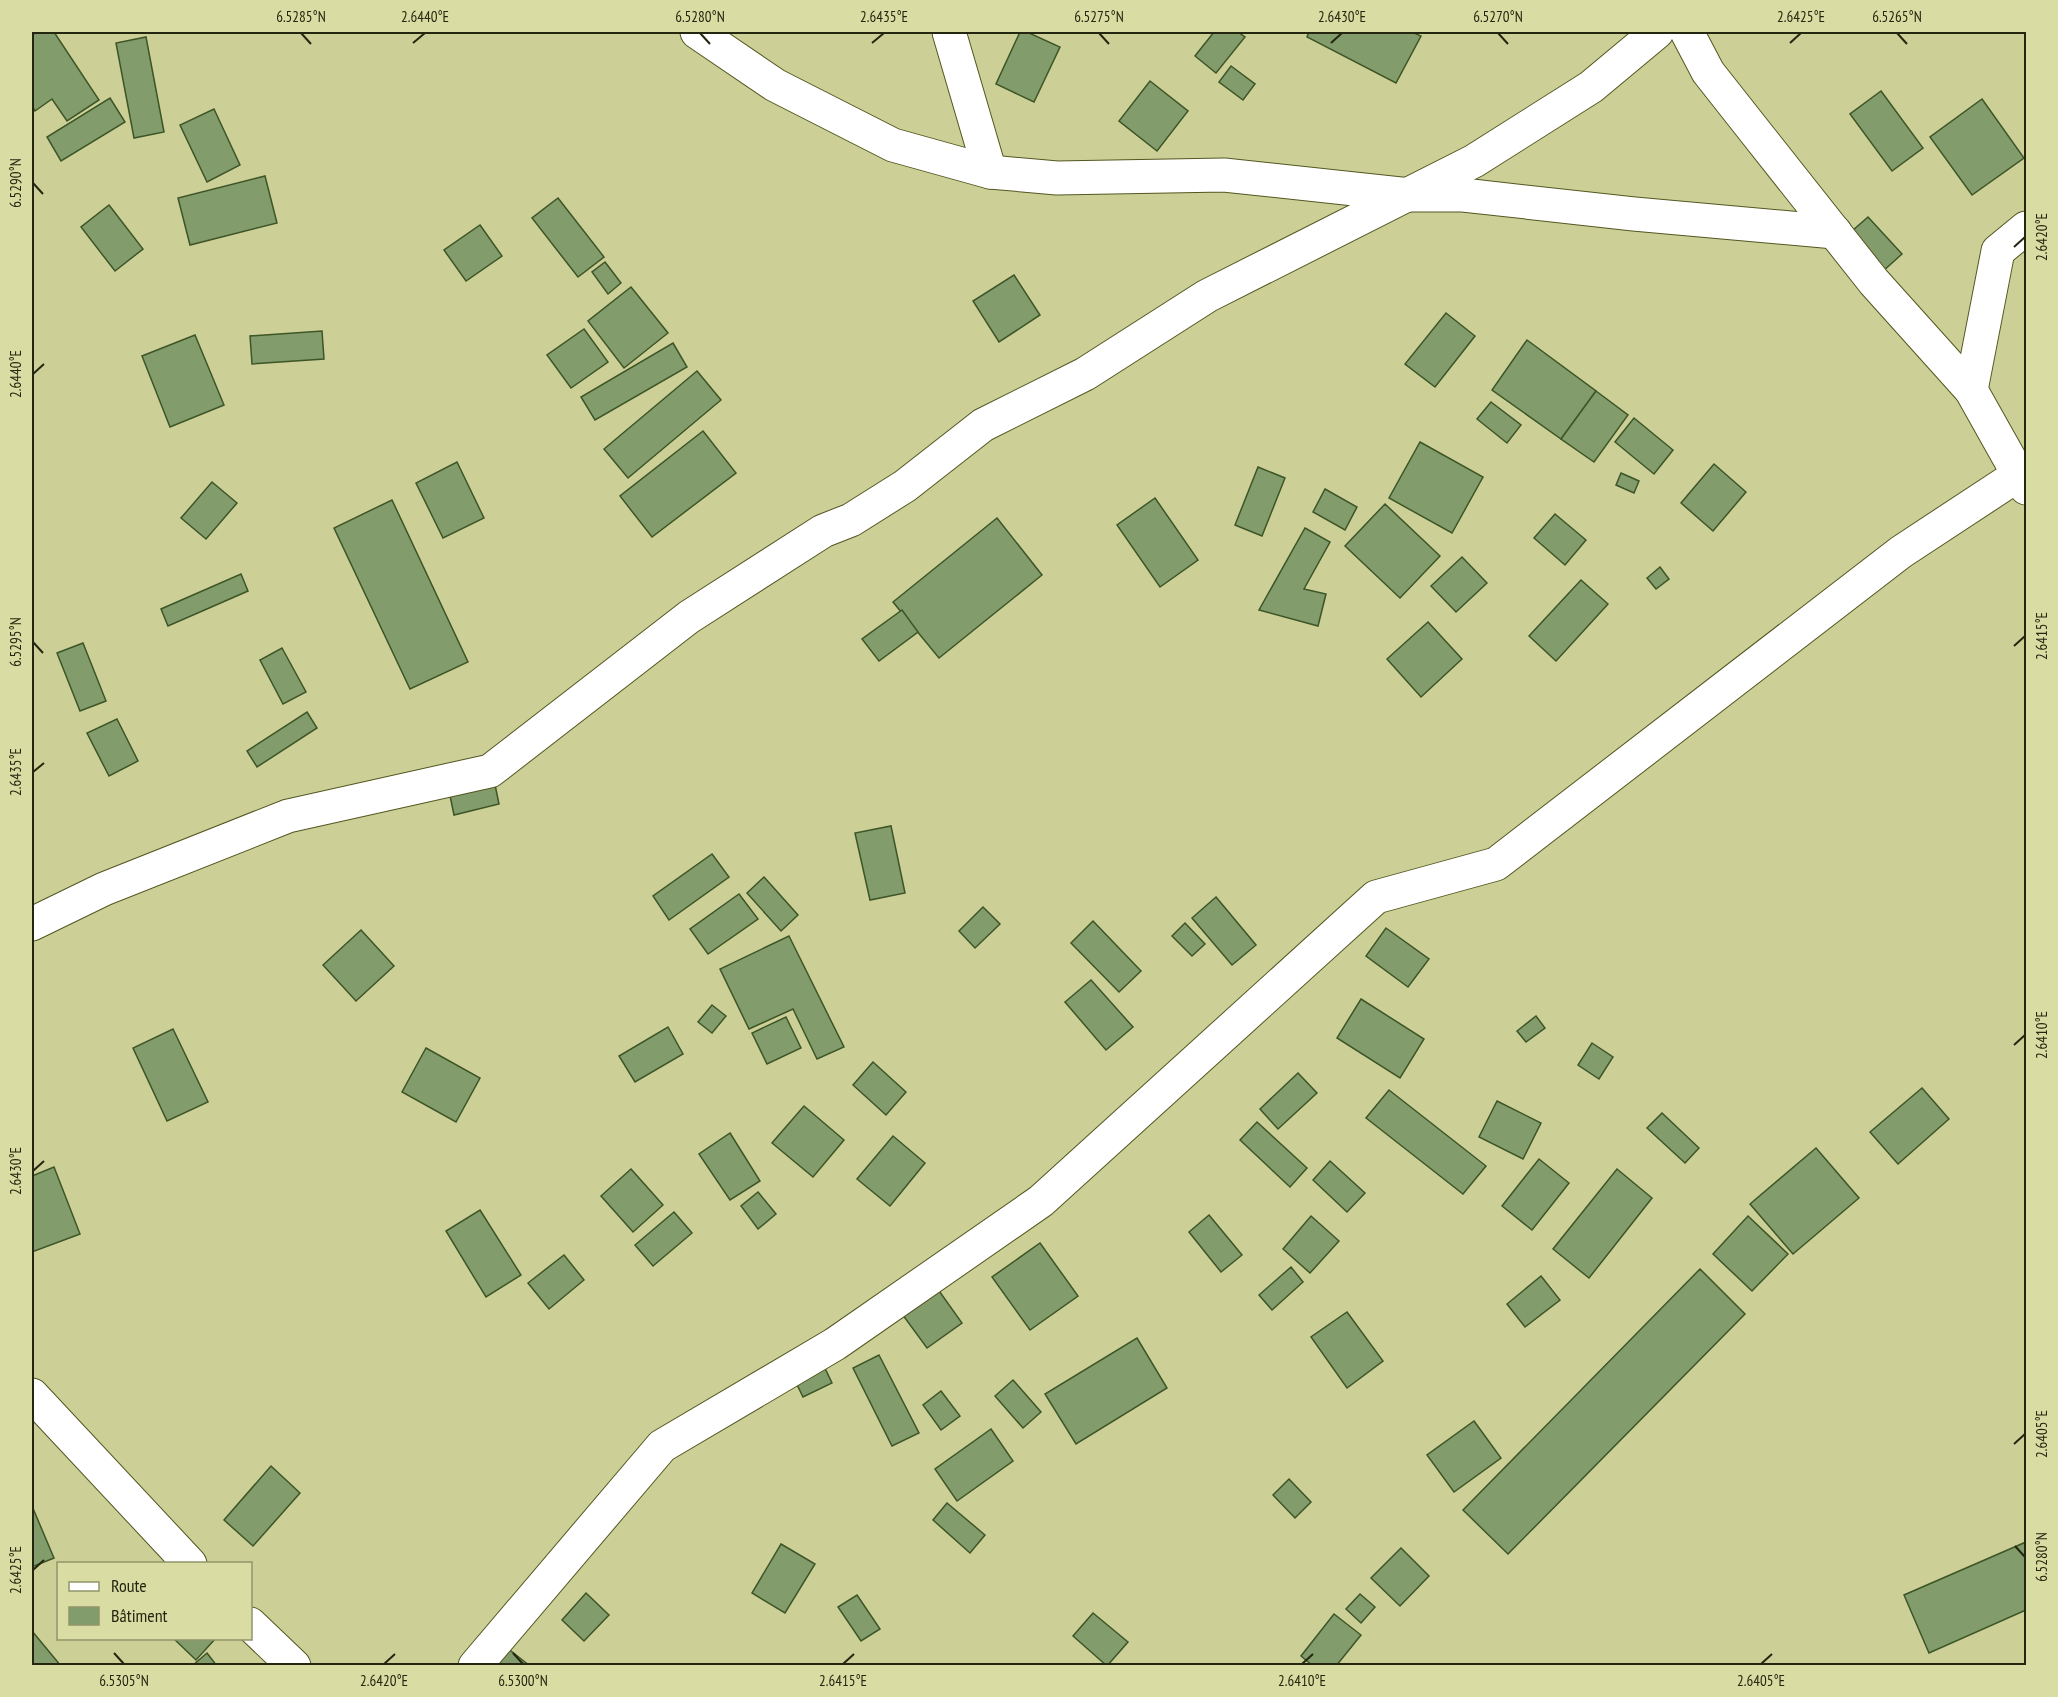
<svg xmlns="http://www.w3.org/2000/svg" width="2058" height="1697" font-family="'PT Sans Narrow',sans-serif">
<rect width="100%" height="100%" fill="#ccd097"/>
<g fill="#829c6b" stroke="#3e5527" stroke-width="1.5">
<path d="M37 32H54L99 100 67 121 52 99 35 111 32 106V35Z"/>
<path d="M1020 32H1027L1060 47 1034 102 996 84Z"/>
<path d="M1214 32H1238L1245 37 1216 73 1195 56Z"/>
<path d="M1309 32H1412L1421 36 1396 83 1307 37Z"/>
<path d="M146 37 164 132 134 138 116 43Z"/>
<path d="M1231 66 1255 84 1243 100 1219 82Z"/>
<path d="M1150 81 1188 111 1157 151 1119 121Z"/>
<path d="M1881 91 1923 148 1892 171 1850 114Z"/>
<path d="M110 98 125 122 61 161 47 137Z"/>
<path d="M1982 99 2024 158 1972 195 1930 137Z"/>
<path d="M214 109 240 165 207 182 180 125Z"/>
<path d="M265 176 277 223 190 245 178 198Z"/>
<path d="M558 198 604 257 578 277 532 218Z"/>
<path d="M109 205 143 249 115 271 81 227Z"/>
<path d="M1868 217 1902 254 1871 282 1837 244Z"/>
<path d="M480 225 502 256 466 281 444 250Z"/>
<path d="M605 262 621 283 608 294 592 272Z"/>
<path d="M1014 275 1040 315 999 342 973 301Z"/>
<path d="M631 287 668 333 624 368 588 321Z"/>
<path d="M1446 313 1475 336 1435 387 1405 364Z"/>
<path d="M584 329 608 362 571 388 547 355Z"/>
<path d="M322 331 324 359 252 364 250 336Z"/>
<path d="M195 335 224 405 170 427 142 356Z"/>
<path d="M1527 340 1596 391 1561 439 1492 390Z"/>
<path d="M673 343 687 367 595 420 581 397Z"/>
<path d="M697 371 721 400 628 478 604 449Z"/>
<path d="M1596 391 1628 415 1594 462 1561 439Z"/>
<path d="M1491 402 1521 425 1507 443 1477 419Z"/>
<path d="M1634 418 1673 450 1654 474 1615 442Z"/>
<path d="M703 431 736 473 652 537 620 496Z"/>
<path d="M1420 442 1483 477 1452 533 1389 498Z"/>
<path d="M457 462 484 518 443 538 416 483Z"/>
<path d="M1714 464 1746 492 1713 531 1681 503Z"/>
<path d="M1258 467 1285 478 1262 536 1235 525Z"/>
<path d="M1621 473 1639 481 1634 493 1616 485Z"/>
<path d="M212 482 237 503 206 539 181 518Z"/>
<path d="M1325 489 1357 507 1345 530 1313 512Z"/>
<path d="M1155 498 1198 560 1160 587 1117 525Z"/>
<path d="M392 500 468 662 410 689 334 528Z"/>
<path d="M1385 504 1440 556 1400 598 1345 546Z"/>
<path d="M1555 514 1586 540 1565 565 1534 538Z"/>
<path d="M997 518 1042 575 939 658 893 602Z"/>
<path d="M1305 528 1330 542 1304 589 1326 594 1318 626 1259 610Z"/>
<path d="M1462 557 1487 583 1456 612 1431 586Z"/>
<path d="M1660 567 1669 579 1656 589 1647 578Z"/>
<path d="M241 574 248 591 168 626 161 609Z"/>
<path d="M1581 580 1608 604 1556 661 1529 636Z"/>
<path d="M902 610 918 632 879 661 862 639Z"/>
<path d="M1428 622 1462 659 1421 697 1387 659Z"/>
<path d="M83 643 106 701 80 711 57 653Z"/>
<path d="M282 648 306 692 283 704 260 660Z"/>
<path d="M307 712 317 728 257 767 247 751Z"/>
<path d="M117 719 138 761 109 776 87 733Z"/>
<path d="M493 775 499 804 454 815 448 786Z"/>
<path d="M891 826 905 893 870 900 855 833Z"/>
<path d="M712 854 729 877 669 920 653 896Z"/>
<path d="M764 877 798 915 781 931 747 893Z"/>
<path d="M739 894 758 919 708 954 690 929Z"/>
<path d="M1216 897 1256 945 1232 965 1192 918Z"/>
<path d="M983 907 1000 924 975 948 959 931Z"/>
<path d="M1093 921 1141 971 1119 992 1071 943Z"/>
<path d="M1185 923 1205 944 1192 956 1172 936Z"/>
<path d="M1386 928 1429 959 1408 987 1366 956Z"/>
<path d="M361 930 394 966 356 1001 323 965Z"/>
<path d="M789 936 844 1047 817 1059 793 1009 749 1029 720 969Z"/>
<path d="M1091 980 1133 1027 1106 1050 1065 1002Z"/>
<path d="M1361 999 1424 1039 1400 1078 1337 1038Z"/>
<path d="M712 1005 726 1016 712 1033 698 1022Z"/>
<path d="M1536 1016 1545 1028 1526 1042 1517 1031Z"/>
<path d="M786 1017 801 1048 767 1064 752 1033Z"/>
<path d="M668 1027 683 1054 635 1082 619 1056Z"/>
<path d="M173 1029 208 1102 167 1121 133 1048Z"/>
<path d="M1592 1043 1613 1057 1599 1079 1578 1065Z"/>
<path d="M426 1048 480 1078 456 1122 402 1092Z"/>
<path d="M873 1062 906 1092 886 1115 853 1085Z"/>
<path d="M1298 1073 1317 1093 1278 1129 1260 1109Z"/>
<path d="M1922 1088 1949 1119 1898 1164 1870 1132Z"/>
<path d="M1389 1090 1486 1166 1463 1194 1366 1118Z"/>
<path d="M1497 1101 1541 1123 1523 1159 1479 1137Z"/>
<path d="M804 1106 844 1140 813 1177 772 1143Z"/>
<path d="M1662 1113 1699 1148 1685 1163 1647 1128Z"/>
<path d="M1257 1122 1307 1168 1290 1187 1240 1140Z"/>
<path d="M730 1133 760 1181 730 1200 699 1154Z"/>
<path d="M893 1136 925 1163 890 1206 857 1179Z"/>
<path d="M1816 1148 1859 1198 1793 1254 1750 1204Z"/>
<path d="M1539 1159 1569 1183 1532 1230 1502 1206Z"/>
<path d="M1330 1161 1365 1193 1347 1212 1313 1180Z"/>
<path d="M54 1167 80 1234 32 1252V1176Z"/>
<path d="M631 1169 663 1205 633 1232 601 1196Z"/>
<path d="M1617 1169 1652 1198 1589 1278 1553 1249Z"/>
<path d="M758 1192 776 1214 758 1229 741 1206Z"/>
<path d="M480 1210 521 1275 486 1297 446 1231Z"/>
<path d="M674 1212 692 1233 653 1266 635 1245Z"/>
<path d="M1209 1215 1242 1255 1221 1272 1189 1232Z"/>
<path d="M1311 1216 1339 1241 1310 1273 1283 1249Z"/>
<path d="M1748 1216 1788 1254 1752 1291 1713 1254Z"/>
<path d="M1040 1243 1078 1296 1030 1330 992 1277Z"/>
<path d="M564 1255 584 1280 549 1309 528 1283Z"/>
<path d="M1291 1267 1303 1282 1272 1310 1259 1295Z"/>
<path d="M1700 1269 1745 1314 1508 1554 1463 1510Z"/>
<path d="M1541 1276 1560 1300 1525 1327 1507 1304Z"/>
<path d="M937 1288 962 1323 927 1348 902 1314Z"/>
<path d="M1347 1312 1383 1361 1347 1388 1311 1337Z"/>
<path d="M1137 1338 1167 1388 1076 1444 1045 1394Z"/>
<path d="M813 1343 832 1383 803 1397 784 1358Z"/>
<path d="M879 1355 919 1433 892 1446 853 1368Z"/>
<path d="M1013 1380 1041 1412 1023 1428 995 1396Z"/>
<path d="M941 1391 960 1416 941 1430 923 1405Z"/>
<path d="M1474 1421 1501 1458 1454 1492 1427 1455Z"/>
<path d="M991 1429 1013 1461 957 1501 935 1469Z"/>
<path d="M271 1466 300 1493 253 1546 224 1520Z"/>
<path d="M1289 1479 1311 1502 1295 1518 1273 1495Z"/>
<path d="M947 1503 985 1535 970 1553 933 1520Z"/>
<path d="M32 1506 54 1558 32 1567Z"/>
<path d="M2026 1542V1610L1929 1653 1904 1595Z"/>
<path d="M781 1544 815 1564 785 1613 752 1593Z"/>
<path d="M1401 1548 1429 1576 1400 1606 1371 1578Z"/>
<path d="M586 1593 609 1615 584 1641 562 1620Z"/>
<path d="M1360 1594 1375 1607 1361 1623 1346 1609Z"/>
<path d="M857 1595 880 1629 861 1641 838 1607Z"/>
<path d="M1093 1613 1128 1642 1107 1666 1073 1636Z"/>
<path d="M1334 1614 1361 1635 1336 1666H1313L1301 1656Z"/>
<path d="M32 1631 61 1666H32Z"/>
<path d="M173 1638H216L196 1660Z"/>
<path d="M506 1647 530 1666H492Z"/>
<path d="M207 1653 217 1666H192Z"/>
</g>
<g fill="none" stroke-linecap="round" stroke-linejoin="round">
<g stroke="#545620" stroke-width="35">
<g id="minor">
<path d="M697 32 775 85 893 145 990 172 1057 178 1224 175 1410 195H1463L1634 214 1835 232"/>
<path d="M949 32 990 172"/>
<path d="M1687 32 1708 72 1749 124 1874 282 1971 390 2026 488"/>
<path d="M1971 390 1998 251 2026 228"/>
<path d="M32 924 104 889 288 816 490 771 689 617 823 531 851 520 905 486 983 425 1085 374 1207 296 1474 161 1591 87 1657 32"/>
<path d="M32 1395 190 1564"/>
<path d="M250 1624 294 1666"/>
<path d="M475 1666 662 1446 835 1344 1041 1201 1376 897 1496 864 1901 552 2018 475"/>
</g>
</g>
<use href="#minor" stroke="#fff" stroke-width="33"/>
</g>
<path fill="none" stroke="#24260f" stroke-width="2" d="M301 33 311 44M700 33 710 44M1099 33 1109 44M1498 33 1508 44M1897 33 1907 44M413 43 425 33M872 43 884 33M1331 43 1342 33M1790 43 1801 33M33 183 43 194M2014 247 2025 237M33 374 44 364M33 642 43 653M2014 646 2025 636M33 772 44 763M2014 1045 2025 1035M33 1171 44 1161M2014 1444 2025 1434M2015 1546 2025 1557M33 1570 44 1560M114 1653 124 1664M513 1653 523 1664M384 1664 395 1654M843 1664 854 1654M1302 1664 1313 1654M1761 1664 1772 1654"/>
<rect width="2058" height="1697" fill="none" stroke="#d9dda3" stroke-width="66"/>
<rect x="57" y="1562" width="195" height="78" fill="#d9dda3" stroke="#919468" stroke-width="1.5"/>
<rect x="69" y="1582" width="30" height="9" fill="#ffffff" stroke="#919468" stroke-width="1.5"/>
<text x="111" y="1592" font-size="18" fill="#24260f">Route</text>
<rect x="69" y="1607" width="30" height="18" fill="#829c6b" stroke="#919468" stroke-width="1.5"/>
<text x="111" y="1622" font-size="18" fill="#24260f">Bâtiment</text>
<rect x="33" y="33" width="1992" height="1631" fill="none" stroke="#24260f" stroke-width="2"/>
<g font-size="15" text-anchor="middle" fill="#24260f">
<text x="301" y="22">6.5285°N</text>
<text x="425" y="22">2.6440°E</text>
<text x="700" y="22">6.5280°N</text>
<text x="884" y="22">2.6435°E</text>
<text x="1099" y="22">6.5275°N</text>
<text x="1342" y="22">2.6430°E</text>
<text x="1498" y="22">6.5270°N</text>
<text x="1801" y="22">2.6425°E</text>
<text x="1897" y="22">6.5265°N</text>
<text transform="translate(16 183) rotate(-90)" y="5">6.5290°N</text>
<text transform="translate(2042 237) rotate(-90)" y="5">2.6420°E</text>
<text transform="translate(16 374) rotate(-90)" y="5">2.6440°E</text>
<text transform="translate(2042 636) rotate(-90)" y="5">2.6415°E</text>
<text transform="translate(16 642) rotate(-90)" y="5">6.5295°N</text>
<text transform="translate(16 772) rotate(-90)" y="5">2.6435°E</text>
<text transform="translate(2042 1035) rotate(-90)" y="5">2.6410°E</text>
<text transform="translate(16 1171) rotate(-90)" y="5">2.6430°E</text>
<text transform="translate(2042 1434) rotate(-90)" y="5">2.6405°E</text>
<text transform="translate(2042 1557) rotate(-90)" y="5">6.5280°N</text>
<text transform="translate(16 1570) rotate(-90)" y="5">2.6425°E</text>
<text x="124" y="1686">6.5305°N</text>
<text x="384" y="1686">2.6420°E</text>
<text x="523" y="1686">6.5300°N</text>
<text x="843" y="1686">2.6415°E</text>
<text x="1302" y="1686">2.6410°E</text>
<text x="1761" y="1686">2.6405°E</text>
</g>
</svg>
